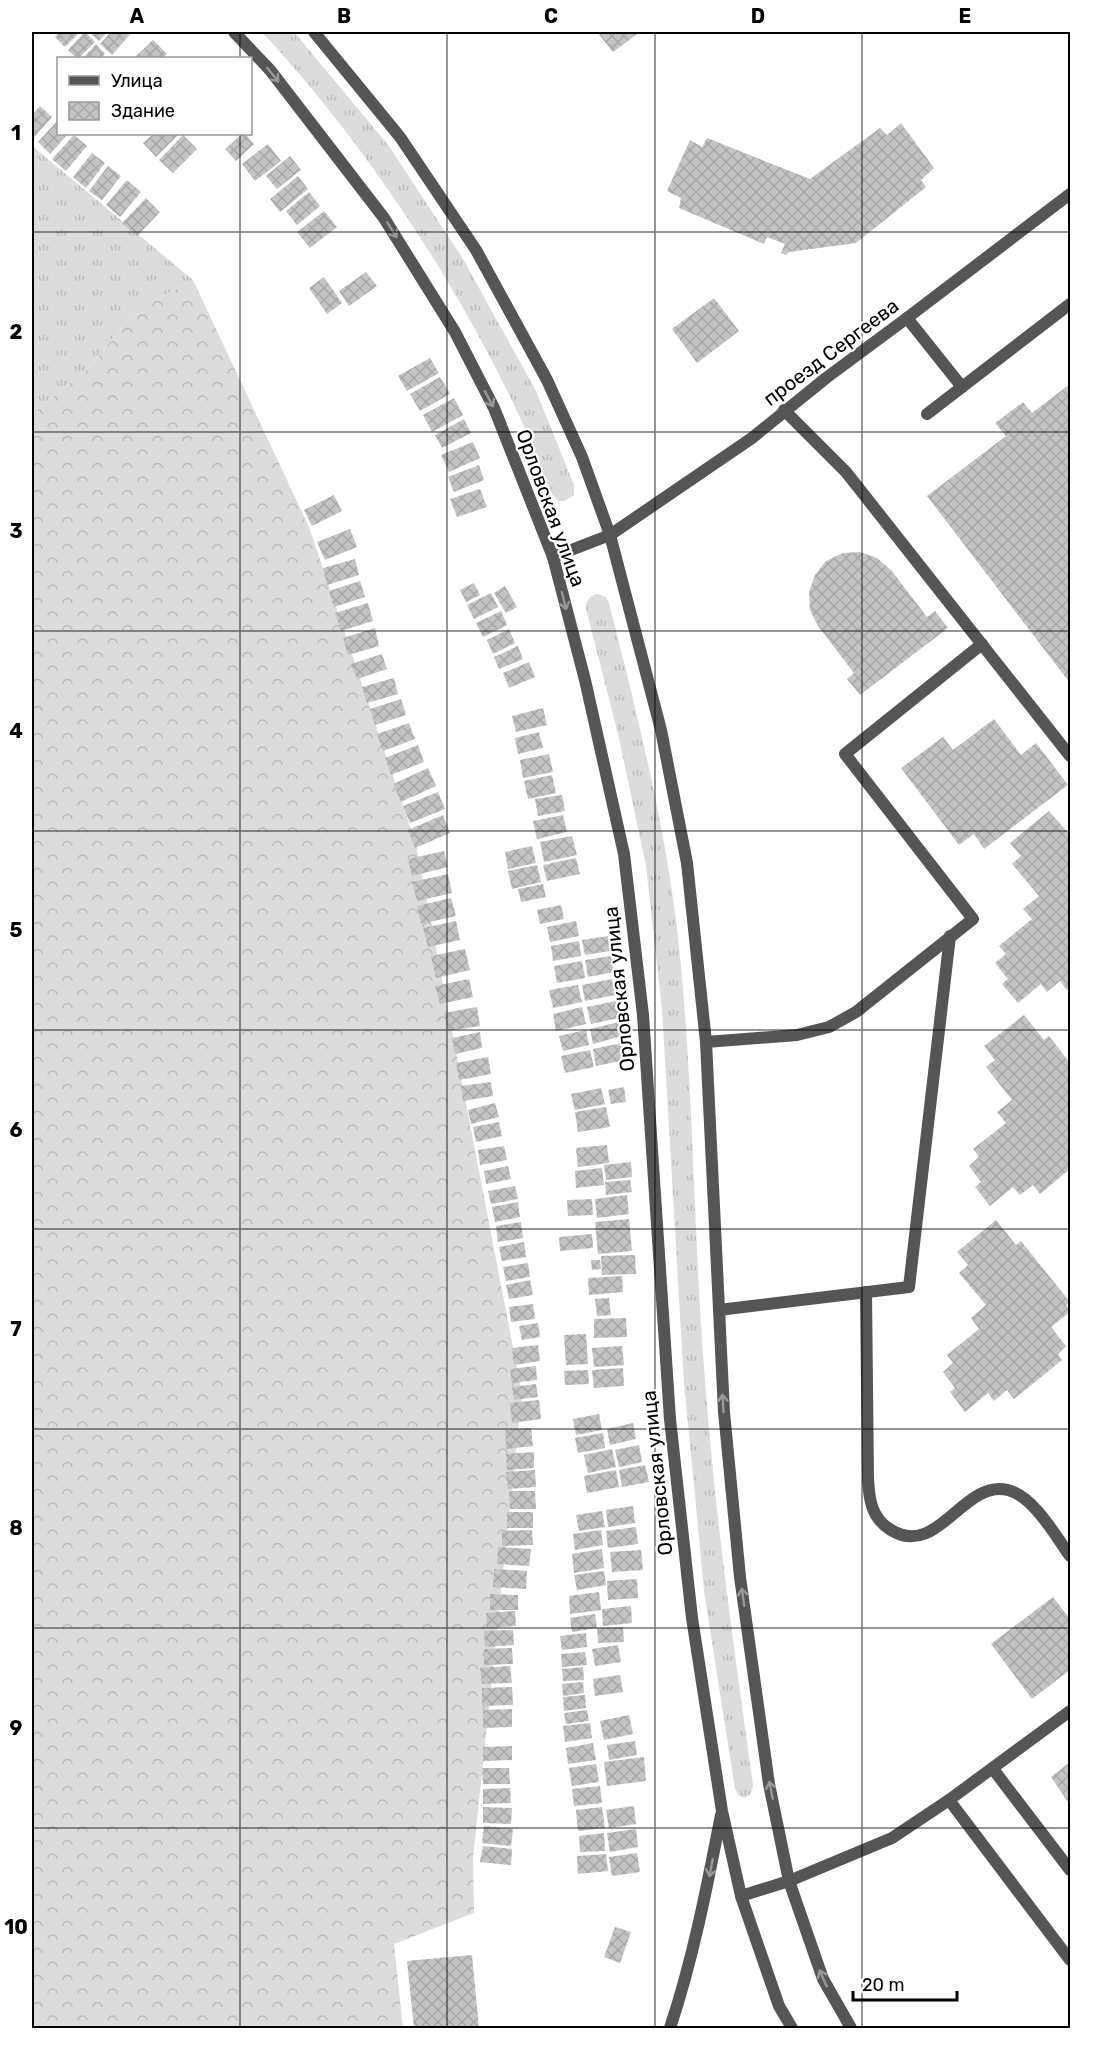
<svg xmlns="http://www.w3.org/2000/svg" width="1102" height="2060" font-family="Rubik,sans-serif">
<defs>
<pattern id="grass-tufts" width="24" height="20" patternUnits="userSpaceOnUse" patternTransform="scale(1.5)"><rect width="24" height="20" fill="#dcdcdc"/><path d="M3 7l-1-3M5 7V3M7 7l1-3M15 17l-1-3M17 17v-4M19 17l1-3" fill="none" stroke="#bbb"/></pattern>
<pattern id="forest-crowns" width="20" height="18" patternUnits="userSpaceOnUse" patternTransform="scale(1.5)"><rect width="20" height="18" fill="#dcdcdc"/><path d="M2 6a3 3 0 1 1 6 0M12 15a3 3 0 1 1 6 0" fill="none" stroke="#bbb"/></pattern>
<pattern id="building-cross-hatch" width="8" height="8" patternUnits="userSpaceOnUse" patternTransform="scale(1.5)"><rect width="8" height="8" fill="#c4c4c4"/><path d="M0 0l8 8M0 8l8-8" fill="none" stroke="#a7a7a7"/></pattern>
</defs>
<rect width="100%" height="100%" fill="#fff"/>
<g fill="url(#grass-tufts)">
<path d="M262 32H294L389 146 463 259 536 391 574 485V495L564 501H558L551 493C539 464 528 433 514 405 451 273 361 139 262 32Z"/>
<path d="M32 146 193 280 135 311 90 367 32 414V212L33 206 32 204Z"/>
<path d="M597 594 606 597 609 603C637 713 665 824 678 937 694 1084 693 1233 705 1380 715 1516 734 1650 753 1785L751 1794 744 1798 739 1796 735 1789 704 1591 695 1495 684 1384 662 1009 646 866 619 738 586 609C586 601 589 596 597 594Z"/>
</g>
<path fill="url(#forest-crowns)" d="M193 280 309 527 416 844 522 1394 473 1858 474 1913 394 1944 403 2028H32V414L90 367 135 311Z"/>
<g fill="url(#building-cross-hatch)">
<path d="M60 32H80L65 47 55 37Z"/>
<path d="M85 32 95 42 79 58H76L68 50Z"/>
<path d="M89 32H107L99 41Z"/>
<path d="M111 32H132L112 55 100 44Z"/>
<path d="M597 32H640L613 52Z"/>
<path d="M153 40 167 54 162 58H134Z"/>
<path d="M96 44 105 54 101 58H83Z"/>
<path d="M40 106 52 117 32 140V115Z"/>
<path d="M58 120V134H68L50 154 38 142Z"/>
<path d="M901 123 934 168 921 180 926 187 856 243 789 252 786 255 781 253 785 244 767 237 764 244 679 208 681 198 667 191 690 140 702 147 707 138 810 179 880 128 887 135Z"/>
<path d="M153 134H179L156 157 143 143Z"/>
<path d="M242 134H245L254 144 236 161 225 149Z"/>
<path d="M74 135 87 146 66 171 52 159Z"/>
<path d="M183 135 197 149 173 173 159 160Z"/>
<path d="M268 144 281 161 255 181 242 164Z"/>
<path d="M92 153 105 163 86 188 73 177Z"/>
<path d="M290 156 301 170 277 189 266 176Z"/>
<path d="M108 166 121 176 102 200 89 191Z"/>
<path d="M298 176 308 189 280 212 270 199Z"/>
<path d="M127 180 141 192 120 217 106 205Z"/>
<path d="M309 192 320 206 297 225 286 211Z"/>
<path d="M146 198 160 212 137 236 122 223Z"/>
<path d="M324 211 337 227 310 248 297 232Z"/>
<path d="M366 272 377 286 349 306 339 291Z"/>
<path d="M324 277 342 303 327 314 309 288Z"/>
<path d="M714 298 739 331 697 363 672 329Z"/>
<path d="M430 358 439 373 407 391 398 376Z"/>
<path d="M440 377 450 394 420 411 410 394Z"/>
<path d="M1070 384V683L927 496 1006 436 995 423 1023 402 1032 413Z"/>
<path d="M454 398 463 415 432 432 423 415Z"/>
<path d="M464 419 471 433 442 448 435 435Z"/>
<path d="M473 442 480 458 449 472 441 455Z"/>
<path d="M479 465 484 480 454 492 448 477Z"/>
<path d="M480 489 487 507 457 517 450 499Z"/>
<path d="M334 495 342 511 312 526 304 510Z"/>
<path d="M350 529 357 547 325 560 317 542Z"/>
<path d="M860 552 877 558 891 570 927 617 935 611 948 628 860 695 847 679 854 673 818 626 810 610 809 592 815 575 826 561 843 553Z"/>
<path d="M355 559 359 575 327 585 323 568Z"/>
<path d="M360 581 365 597 334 607 329 591Z"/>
<path d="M474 583 480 595 466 602 460 590Z"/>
<path d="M505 586 517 607 506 613 494 593Z"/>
<path d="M491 593 498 607 474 619 467 605Z"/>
<path d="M368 603 373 621 341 631 335 613Z"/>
<path d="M501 611 507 625 483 637 476 623Z"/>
<path d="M375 628 379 646 348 655 343 638Z"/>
<path d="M509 629 515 643 493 654 487 640Z"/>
<path d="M518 646 523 659 499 669 494 657Z"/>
<path d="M382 654 387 669 357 679 351 664Z"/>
<path d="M529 662 535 677 509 688 503 673Z"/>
<path d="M394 678 398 694 367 703 362 687Z"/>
<path d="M401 699 406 715 375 725 370 709Z"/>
<path d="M543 708 547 725 516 732 512 716Z"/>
<path d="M994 719 1021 755 1036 743 1068 785 984 849 974 834 959 845 901 768 943 737 953 750Z"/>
<path d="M409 723 415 739 383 751 377 734Z"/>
<path d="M539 732 543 748 518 754 515 738Z"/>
<path d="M418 745 424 762 391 775 385 758Z"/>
<path d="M549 754 553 772 523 778 520 760Z"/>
<path d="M428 768 436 786 401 802 393 784Z"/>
<path d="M552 775 556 793 528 799 524 781Z"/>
<path d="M438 792 445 809 410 823 403 806Z"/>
<path d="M562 795 565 811 538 816 535 799Z"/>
<path d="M1049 811 1070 835V987L1067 990 1060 981 1047 992 1041 984 1018 1003 1002 984 1008 979 995 963 1006 954 999 946 1032 919 1023 909 1039 896 1012 864 1021 856 1010 843Z"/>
<path d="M443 815 450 833 415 848 408 830Z"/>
<path d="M563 815 567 832 537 839 533 821Z"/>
<path d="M572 836 577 855 544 862 540 842Z"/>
<path d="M532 846 536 863 508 869 505 852Z"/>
<path d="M444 851 448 867 412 876 408 859Z"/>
<path d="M576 858 580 874 547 881 543 865Z"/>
<path d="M537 865 541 882 512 889 508 871Z"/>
<path d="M448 874 452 893 417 901 412 882Z"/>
<path d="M543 884 546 897 521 902 518 889Z"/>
<path d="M451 898 456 916 421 924 417 906Z"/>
<path d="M561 905 564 919 540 924 537 910Z"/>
<path d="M456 921 460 940 428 947 423 928Z"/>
<path d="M576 921 579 936 550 942 547 927Z"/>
<path d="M608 936 610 951 585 955 582 940Z"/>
<path d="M579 941 581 956 553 961 551 946Z"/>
<path d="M465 949 470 970 436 978 431 956Z"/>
<path d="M611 956 614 972 588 977 585 960Z"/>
<path d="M582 961 585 978 557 983 554 966Z"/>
<path d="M469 979 473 997 440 1004 435 986Z"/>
<path d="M612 979 615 995 585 1001 582 985Z"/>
<path d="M578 985 582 1002 553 1008 549 990Z"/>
<path d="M616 1001 619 1018 591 1024 587 1007Z"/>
<path d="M477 1007 480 1026 448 1031 444 1013Z"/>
<path d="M582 1007 586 1024 556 1031 553 1014Z"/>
<path d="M1024 1015 1044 1040 1049 1036 1070 1063V1169L1040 1194 1033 1185 1020 1195 1013 1187 990 1206 975 1187 981 1182 969 1166 979 1157 973 1149 1006 1123 997 1112 1012 1100 986 1067 995 1060 984 1046Z"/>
<path d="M619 1022 622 1036 593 1044 590 1029Z"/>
<path d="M586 1030 589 1045 563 1051 559 1036Z"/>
<path d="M480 1032 482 1048 455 1054 452 1038Z"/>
<path d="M622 1043 625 1060 596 1066 593 1049Z"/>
<path d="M590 1050 594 1067 565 1073 561 1056Z"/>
<path d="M488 1057 491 1074 459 1080 456 1063Z"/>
<path d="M491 1082 493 1096 463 1101 461 1086Z"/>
<path d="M624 1087 626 1102 611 1104 608 1090Z"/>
<path d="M601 1088 605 1104 575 1110 571 1094Z"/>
<path d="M495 1103 499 1117 471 1124 468 1110Z"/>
<path d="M606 1107 610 1127 578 1132 575 1112Z"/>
<path d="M499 1122 502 1136 476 1142 473 1127Z"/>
<path d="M607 1145 609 1163 578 1167 576 1148Z"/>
<path d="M504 1146 507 1160 480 1165 478 1150Z"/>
<path d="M631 1162 632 1177 606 1180 604 1165Z"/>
<path d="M508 1166 511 1179 486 1184 484 1171Z"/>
<path d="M602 1168 604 1185 576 1188 575 1171Z"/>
<path d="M630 1180 632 1192 606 1195 605 1182Z"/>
<path d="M515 1186 518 1199 491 1204 488 1191Z"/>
<path d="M627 1195 629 1214 597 1218 595 1199Z"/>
<path d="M592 1199 593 1215 568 1216 567 1200Z"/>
<path d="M518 1202 520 1217 495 1222 492 1207Z"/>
<path d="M629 1219 632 1251 598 1254 595 1222Z"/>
<path d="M996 1220 1016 1245 1021 1241 1070 1302 1066 1305 1070 1312 1051 1327 1066 1346 1058 1354 1062 1360 1014 1399 1007 1390 994 1401 988 1393 965 1412 950 1392 955 1388 943 1372 953 1363 947 1355 979 1329 971 1318 986 1305 959 1273 968 1265 957 1252Z"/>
<path d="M521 1222 523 1238 498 1242 496 1226Z"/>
<path d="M592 1234 593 1248 560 1251 559 1237Z"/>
<path d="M524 1242 526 1257 502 1261 499 1247Z"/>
<path d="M635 1255 636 1274 602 1275 601 1256Z"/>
<path d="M591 1260H600L601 1269 592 1270Z"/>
<path d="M528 1263 530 1277 506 1281 503 1267Z"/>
<path d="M622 1276 623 1292 589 1295 588 1278Z"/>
<path d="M530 1280 533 1295 509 1299 506 1285Z"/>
<path d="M609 1298 611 1315 597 1316 595 1299Z"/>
<path d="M533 1304 535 1319 511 1322 509 1307Z"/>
<path d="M626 1318 627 1337 594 1338V1319Z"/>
<path d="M538 1323 540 1337 522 1340 519 1326Z"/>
<path d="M586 1334 588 1364 566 1365 564 1335Z"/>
<path d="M538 1345 540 1361 514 1365 512 1348Z"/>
<path d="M622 1346 624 1365 594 1367 592 1348Z"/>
<path d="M536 1366 537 1380 512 1383 510 1369Z"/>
<path d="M623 1368 624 1386 594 1388 592 1370Z"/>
<path d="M588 1370 589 1384 565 1385 564 1371Z"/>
<path d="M536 1384 538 1397 514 1400 512 1387Z"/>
<path d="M539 1400 541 1419 512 1423 510 1403Z"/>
<path d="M599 1414 602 1430 576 1435 573 1419Z"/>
<path d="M633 1423 636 1439 610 1445 607 1429Z"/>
<path d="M531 1428 533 1446 506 1449 505 1430Z"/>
<path d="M603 1433 605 1448 578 1453 575 1438Z"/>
<path d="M639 1445 642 1462 619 1467 615 1450Z"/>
<path d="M612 1449 616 1467 588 1473 584 1455Z"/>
<path d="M534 1452V1468L507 1470 506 1454Z"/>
<path d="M645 1465 649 1482 622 1487 619 1470Z"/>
<path d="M535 1470 536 1487 508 1489 506 1472Z"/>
<path d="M616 1470 619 1487 587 1493 584 1476Z"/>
<path d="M509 1491H535L536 1509H510Z"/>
<path d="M633 1506 635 1523 608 1527 606 1510Z"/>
<path d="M602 1511 605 1527 579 1531 576 1515Z"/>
<rect x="507" y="1512" width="26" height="16"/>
<path d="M636 1527 638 1544 608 1548 606 1531Z"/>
<path d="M532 1530 533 1545 502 1546V1531Z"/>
<path d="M601 1530 603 1545 575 1550 573 1534Z"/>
<path d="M498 1547 531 1549 529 1566 497 1564Z"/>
<path d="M602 1549 604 1568 574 1573 572 1554Z"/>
<path d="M641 1550 643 1570 612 1572 610 1552Z"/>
<path d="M494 1569 527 1571 526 1589 493 1587Z"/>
<path d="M604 1571 606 1585 577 1590 574 1575Z"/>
<path d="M637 1579 638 1598 608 1600 607 1581Z"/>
<path d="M599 1592 601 1610 570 1614 569 1596Z"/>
<path d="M490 1594 518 1595V1610H490Z"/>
<path d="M1053 1597 1070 1619V1670L1032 1699 991 1644Z"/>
<path d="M631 1606 632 1623 603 1626 602 1609Z"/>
<path d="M515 1611 516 1626 487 1628 486 1613Z"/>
<path d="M595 1614 597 1628 572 1632 570 1618Z"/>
<path d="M623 1627 624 1642 598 1643 597 1628Z"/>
<path d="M513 1630 514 1645 485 1647 484 1631Z"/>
<path d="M586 1633 587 1647 562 1650 560 1636Z"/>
<path d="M618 1645 621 1662 595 1666 592 1649Z"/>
<path d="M512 1648 513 1664 484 1665V1649Z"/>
<path d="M585 1652 587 1665 562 1667 561 1654Z"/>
<path d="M510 1666 512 1683 482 1684 480 1668Z"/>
<path d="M583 1667 584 1680 563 1681 562 1669Z"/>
<path d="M620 1675 623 1692 595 1696 593 1679Z"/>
<path d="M583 1682 584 1693 563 1696 562 1684Z"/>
<path d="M512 1687 513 1705 482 1706V1688Z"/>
<path d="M585 1695 586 1708 564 1711 563 1697Z"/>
<path d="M512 1709V1727L483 1728V1710Z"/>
<path d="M587 1710 589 1721 566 1724 564 1713Z"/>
<path d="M629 1715 633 1734 604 1740 600 1721Z"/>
<path d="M590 1723 592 1738 565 1742 563 1726Z"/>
<path d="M635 1741 637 1755 609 1760 607 1745Z"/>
<path d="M593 1743 596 1760 568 1764 566 1748Z"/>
<path d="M512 1746V1760L483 1761V1747Z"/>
<path d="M644 1757 646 1781 607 1786 604 1762Z"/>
<path d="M1070 1762V1805L1051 1777Z"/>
<path d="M596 1764 599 1782 572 1786 569 1768Z"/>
<path d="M482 1768H509L510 1784H483Z"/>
<path d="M600 1786 602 1803 574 1806 572 1789Z"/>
<path d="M510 1788 511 1803 483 1804V1789Z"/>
<path d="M634 1806 636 1824 609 1828 606 1810Z"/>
<path d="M483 1807 512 1808 511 1824 483 1823Z"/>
<path d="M602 1807 605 1828 578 1831 576 1810Z"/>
<path d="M484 1826 513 1829 511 1846 482 1843Z"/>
<path d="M636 1829 638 1847 610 1852 607 1833Z"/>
<path d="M604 1833 605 1851 580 1852 579 1836Z"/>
<path d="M483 1846 512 1849 511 1865 480 1862Z"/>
<path d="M637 1853 640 1872 612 1876 609 1857Z"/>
<path d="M606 1854 608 1871 578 1874 577 1856Z"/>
<path d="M615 1927 631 1932 620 1963 604 1957Z"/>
<path d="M472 1955 479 2028H414L407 1961Z"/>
</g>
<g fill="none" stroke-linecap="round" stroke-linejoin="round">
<g stroke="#555" stroke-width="12">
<path d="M907 318 962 387"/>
<path d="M784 410 846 472 1070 756"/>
<path d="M927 414 1070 304"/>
<path d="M706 1042 797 1035 829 1027 856 1012 973 919 845 754 982 644"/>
<path d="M866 1292 868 1478C869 1499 871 1518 891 1530 938 1559 963 1479 1008 1490 1034 1497 1055 1535 1070 1556"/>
<path d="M719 1310 909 1287 950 936"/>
<path d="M993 1769 1070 1870"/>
<path d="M949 1800 1070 1960"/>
<path d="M789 1881 892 1838 949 1800 1070 1711"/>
</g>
<g stroke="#555" stroke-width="12">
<path d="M553 557 610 535 752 438 826 378 907 318 1070 194"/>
<path d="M741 1896 789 1881"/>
</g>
<g stroke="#555" stroke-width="12">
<path d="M234 32 270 70 384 218 455 332 494 408 553 557 585 680 624 854 643 1015 670 1419 692 1618 722 1811 741 1896 779 2006 792 2028"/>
<path d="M314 32 400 137 476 250 547 380 582 457 610 535 661 730 687 863 706 1042 724 1412 740 1577 769 1784 789 1881 823 1979 851 2028"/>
<path d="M670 2028C693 1959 707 1887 721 1815"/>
</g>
</g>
<defs><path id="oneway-shaft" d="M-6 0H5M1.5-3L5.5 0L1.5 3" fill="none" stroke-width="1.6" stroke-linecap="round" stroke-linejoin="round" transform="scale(1.5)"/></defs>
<g stroke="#999">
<use href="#oneway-shaft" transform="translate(273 75) rotate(51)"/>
<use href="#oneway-shaft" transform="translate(392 230) rotate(58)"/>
<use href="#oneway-shaft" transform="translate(489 399) rotate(62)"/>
<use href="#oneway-shaft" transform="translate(564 601) rotate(76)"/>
<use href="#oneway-shaft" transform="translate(723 1403) rotate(-93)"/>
<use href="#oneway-shaft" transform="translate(743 1597) rotate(-98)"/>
<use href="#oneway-shaft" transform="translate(771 1790) rotate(-101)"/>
<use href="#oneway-shaft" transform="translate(711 1868) rotate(101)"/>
<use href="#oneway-shaft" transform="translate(823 1978) rotate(-114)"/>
</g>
<path fill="none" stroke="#000" stroke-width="1.5" stroke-opacity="0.55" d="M240 32V58M447 32V2028M655 32V2028M862 32V2028M240 134V2028M32 232H1070M32 432H1070M32 631H1070M32 831H1070M32 1030H1070M32 1229H1070M32 1429H1070M32 1628H1070M32 1828H1070"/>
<g text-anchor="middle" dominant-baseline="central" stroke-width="4.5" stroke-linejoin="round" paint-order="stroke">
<g font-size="20" fill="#000" stroke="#fff">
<text transform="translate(831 352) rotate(-37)">проезд Сергеева</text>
<text transform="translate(551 508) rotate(70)">Орловская улица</text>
<text transform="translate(619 989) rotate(-96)">Орловская улица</text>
<text transform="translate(657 1473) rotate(-96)">Орловская улица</text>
</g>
</g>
<rect width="1102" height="2060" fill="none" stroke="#ffffff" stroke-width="66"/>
<rect x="57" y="57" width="195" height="78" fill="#ffffff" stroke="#999999" stroke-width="1.5"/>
<rect x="69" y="76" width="30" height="9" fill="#555555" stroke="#999999" stroke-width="1.5"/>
<text x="111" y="87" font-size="18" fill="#000000">Улица</text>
<rect x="69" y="102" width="30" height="18" fill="url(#building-cross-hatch)" stroke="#999999" stroke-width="1.5"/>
<text x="111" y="117" font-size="18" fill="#000000">Здание</text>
<path d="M853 1991v9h104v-9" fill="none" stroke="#000000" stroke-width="3"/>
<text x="862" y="1991" font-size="18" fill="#000000" stroke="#ffffff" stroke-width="4.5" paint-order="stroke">20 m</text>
<rect x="33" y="33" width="1036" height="1994" fill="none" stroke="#000" stroke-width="2"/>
<g font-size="20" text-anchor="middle" font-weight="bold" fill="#000">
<text x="137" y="23">A</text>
<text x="344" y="23">B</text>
<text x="551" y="23">C</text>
<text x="758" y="23">D</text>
<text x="965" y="23">E</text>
<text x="16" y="140">1</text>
<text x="16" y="339">2</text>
<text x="16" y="538">3</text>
<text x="16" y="738">4</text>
<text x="16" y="937">5</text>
<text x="16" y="1137">6</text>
<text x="16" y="1336">7</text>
<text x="16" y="1535">8</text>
<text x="16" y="1735">9</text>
<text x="16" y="1934">10</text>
</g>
</svg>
